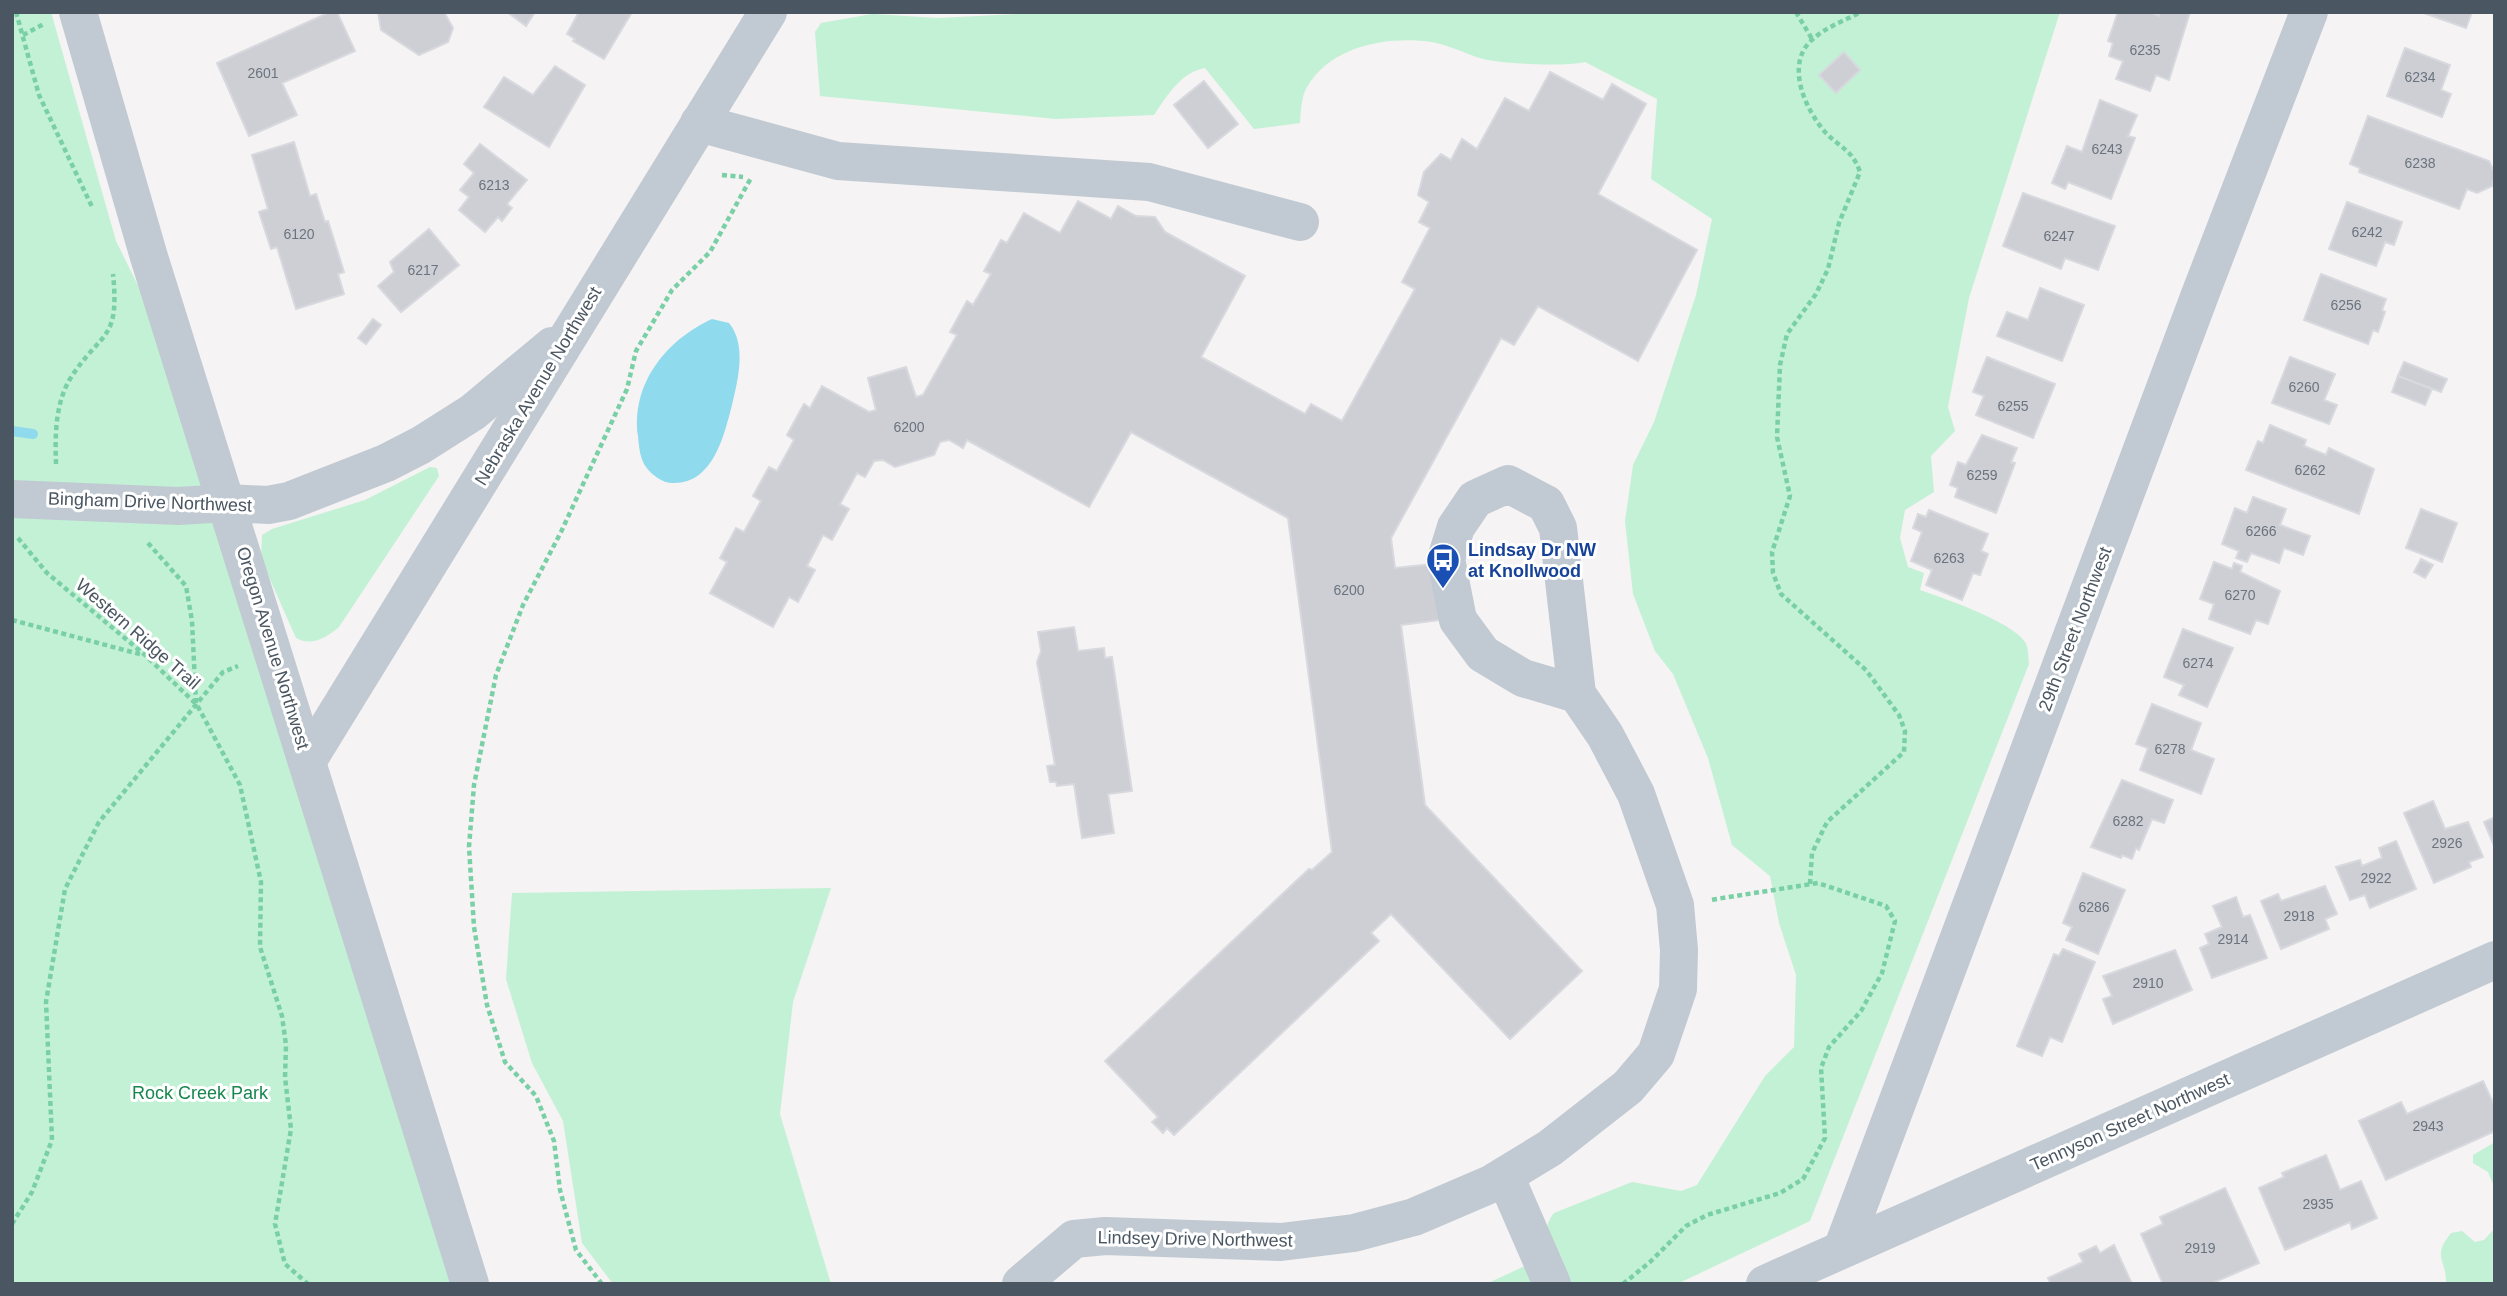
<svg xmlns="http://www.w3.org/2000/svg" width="2507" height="1296" font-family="Helvetica,sans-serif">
<rect width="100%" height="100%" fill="#f5f3f3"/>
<g fill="#c3f1d5">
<path d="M12 12H51L116 241 146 302 452 1284H12Z"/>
<path d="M1057 12H2060L1969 298 1948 407 1955 431 1931 456 1934 492 1905 510 1900 538 1908 567 1924 573 1920 590C1945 599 2011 621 2025 642 2029 648 2028 658 2029 664L1810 1221 1677 1284H1566C1557 1262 1536 1234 1554 1213L1632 1182 1681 1191 1697 1185 1765 1076 1794 1047 1796 975 1779 923 1770 876 1732 845 1708 758 1673 674 1655 651 1633 594 1625 521 1633 465 1654 422 1696 295 1712 219 1651 179 1657 99 1585 62C1564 67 1505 64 1483 59 1466 54 1449 45 1432 42 1388 36 1332 45 1307 87 1301 97 1301 112 1300 123L1254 129 1205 68C1181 72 1167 96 1154 115L1056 119 820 96 815 32 821 23 872 14 938 18Z"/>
<path d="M430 467 437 468 439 476 339 627C327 637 312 647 296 638L261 559 262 535 272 529 365 500Z"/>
<path d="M831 888 793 1002 780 1114 831 1284H613L582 1243 563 1121 532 1063 506 979 512 893Z"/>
<path d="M2495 1142V1189L2488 1172 2473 1163V1155Z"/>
<path d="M2495 1228V1284H2446C2447 1259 2431 1258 2451 1233L2462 1231 2475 1242 2484 1240Z"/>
<path d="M1527 1265 1534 1284H1486Z"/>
</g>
<path fill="#90daee" d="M712 319 729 323C747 345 738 380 732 405 724 436 713 484 673 483 662 483 652 475 646 467 640 459 639 447 638 436 631 384 666 340 712 319Z"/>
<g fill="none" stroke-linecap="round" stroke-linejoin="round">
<path stroke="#90daee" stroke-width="10" d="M12 431 33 434"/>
</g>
<g fill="#cdcfd5" stroke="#d7d9de" stroke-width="2">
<path d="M330 12H337L355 51 282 83 297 115 249 136 217 63Z"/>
<path d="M378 12H444L453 28 448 42 419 55 381 30Z"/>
<path d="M507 12H535L526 26Z"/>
<path d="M579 12H632L604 59 573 41 575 39 567 34Z"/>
<path d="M2118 12H2148L2159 16 2160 12H2190L2169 80 2156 75 2150 91 2116 79 2123 61 2109 56 2113 43 2108 41Z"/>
<path d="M2421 12H2472L2466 28Z"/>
<path d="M2405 48 2450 65 2441 90 2451 94 2442 117 2387 96Z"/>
<path d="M1844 52 1860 70 1836 93 1819 75Z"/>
<path d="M555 66 585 85 549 147 484 107 504 77 533 95Z"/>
<path d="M1550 72 1603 100 1612 84 1646 104 1598 194 1697 250 1638 361 1538 306 1514 345 1501 338 1391 538 1395 568 1432 564 1440 620 1401 625 1425 805 1582 971 1510 1039 1391 914 1371 933 1379 941 1174 1135 1167 1128 1163 1133 1152 1122 1158 1117 1105 1061 1309 869 1312 870 1332 852 1288 518 1131 432 1089 507 967 440 963 448 949 440 940 442 934 455 895 467 883 460 874 461 865 477 857 473 840 504 849 509 832 540 823 535 807 566 815 570 798 602 789 597 773 627 710 593 727 562 720 558 736 528 744 532 761 501 753 496 769 467 777 471 794 440 787 435 804 404 810 408 822 386 869 412 876 410 868 378 906 367 916 397 923 395 957 335 950 332 967 301 973 305 991 274 984 271 1001 240 1007 243 1024 213 1060 233 1078 201 1111 219 1118 206 1136 216 1155 217 1165 232 1245 276 1201 357 1305 414 1311 404 1342 421 1415 289 1402 282 1430 228 1419 222 1429 202 1418 195 1424 172 1441 154 1451 160 1462 139 1477 149 1505 98 1529 111Z"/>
<path d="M1204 81 1238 124 1208 148 1174 105Z"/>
<path d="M2100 100 2137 115 2128 136 2135 138 2111 199 2068 182 2065 189 2052 183 2067 146 2082 152Z"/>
<path d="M2368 116 2489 161 2495 174 2492 186 2477 193 2467 189 2459 209 2359 172 2360 168 2350 164Z"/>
<path d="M294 142 310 196 316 194 325 222 328 221 344 272 338 274 344 294 296 309 277 247 271 249 259 212 268 209 252 155Z"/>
<path d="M480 144 527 180 507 204 512 208 502 221 498 217 485 232 459 210 469 197 460 190 474 173 464 164Z"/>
<path d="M2023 193 2115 226 2098 270 2065 258 2061 269 2003 246Z"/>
<path d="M2347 202 2402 222 2394 245 2385 242 2376 266 2329 249Z"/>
<path d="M429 229 459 265 401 312 378 286 394 272 390 262Z"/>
<path d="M2321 274 2386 299 2382 310 2385 312 2378 332 2373 330 2368 344 2304 320Z"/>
<path d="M2040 288 2084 305 2062 361 1997 336 2007 312 2028 320Z"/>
<path d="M373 319 381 325 366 344 358 338Z"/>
<path d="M1987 357 2055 384 2033 438 1976 415 1984 396 1973 392Z"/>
<path d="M2290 357 2335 374 2324 400 2337 405 2329 424 2272 403Z"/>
<path d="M2404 362 2447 379 2441 392 2398 376Z"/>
<path d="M2398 376 2432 389 2425 405 2392 392Z"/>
<path d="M2270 425 2306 440 2304 446 2326 455 2329 448 2374 469 2359 514 2246 470 2258 441 2263 443Z"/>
<path d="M1982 435 2017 448 2011 462 2015 463 1996 513 1955 497 1958 488 1950 485 1958 462 1966 465Z"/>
<path d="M2253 497 2286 509 2280 525 2310 536 2303 555 2284 548 2279 563 2251 553 2247 562 2236 558 2239 551 2222 544 2235 508 2247 513Z"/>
<path d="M2421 509 2457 523 2442 562 2406 548Z"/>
<path d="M1929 510 1988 534 1981 551 1988 554 1980 575 1973 573 1962 600 1926 585 1932 570 1911 561 1922 532 1913 528 1918 514 1926 517Z"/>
<path d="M2421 559 2433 565 2425 578 2414 572Z"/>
<path d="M2214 562 2232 569 2234 563 2242 566 2240 572 2280 591 2268 624 2256 620 2250 634 2209 619 2214 604 2200 599Z"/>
<path d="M1074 627 1078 651 1104 648 1105 658 1112 657 1132 791 1108 794 1114 833 1082 838 1074 784 1057 786 1056 782H1050L1047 766 1055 765 1037 662 1041 651 1038 632Z"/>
<path d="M2183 629 2233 648 2207 707 2179 695 2184 685 2164 677Z"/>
<path d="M2152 704 2201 723 2191 750 2214 759 2201 794 2140 770 2148 748 2136 744Z"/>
<path d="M2122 780 2173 800 2164 823 2152 819 2139 850 2136 848 2132 859 2122 855 2121 858 2091 847Z"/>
<path d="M2433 801 2445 829 2468 822 2483 857 2469 862 2471 867 2434 883 2404 813Z"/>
<path d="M2495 817V848L2484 822Z"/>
<path d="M2396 841 2416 889 2370 908 2365 895 2350 900 2336 867 2360 860 2362 866 2382 858 2379 848Z"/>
<path d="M2083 873 2125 890 2098 954 2066 940 2072 927 2063 923Z"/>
<path d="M2325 886 2337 914 2325 919 2329 929 2281 949 2261 901 2278 894 2281 901Z"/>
<path d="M2236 897 2243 917 2250 915 2267 958 2212 978 2200 948 2209 944 2205 934 2222 927 2213 906Z"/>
<path d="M2063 949 2095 962 2062 1042 2050 1037 2042 1056 2017 1046 2054 954 2059 956Z"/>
<path d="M2175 950 2192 990 2113 1024 2103 999 2112 996 2103 976Z"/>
<path d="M2483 1081 2495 1107V1131L2386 1180 2359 1121 2401 1102 2407 1114Z"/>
<path d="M2326 1155 2340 1190 2361 1181 2377 1218 2352 1229 2350 1222 2285 1250 2259 1188 2284 1177 2282 1173Z"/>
<path d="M2225 1188 2259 1263 2210 1284H2163L2141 1234 2163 1224 2160 1217Z"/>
<path d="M2114 1245 2132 1284H2051L2048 1278 2083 1262 2079 1254 2096 1246 2100 1253Z"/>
</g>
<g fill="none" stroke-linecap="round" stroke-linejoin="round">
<g stroke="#7ad0a6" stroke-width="4.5" stroke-dasharray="5 3.5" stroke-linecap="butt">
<path d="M16 12 39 95 93 209"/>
<path d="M1796 12 1812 39"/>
<path d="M23 35 44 24"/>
<path d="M722 175 743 177"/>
<path d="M56 464C55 437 55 404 70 379 101 330 120 343 113 274"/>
<path d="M18 538 47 573 145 655 195 703"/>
<path d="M148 543 186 586 192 621 196 703 240 785 261 882 260 947 282 1016 286 1045 285 1077 291 1129 275 1224 285 1264 308 1284"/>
<path d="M12 620 143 655"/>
<path d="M1810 884 1812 853 1827 822 1904 752 1905 731 1899 715 1866 670 1781 594 1773 573 1772 552 1790 496 1777 437 1780 365 1787 334 1816 294 1828 269 1839 223 1860 172C1852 149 1840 148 1825 132 1805 109 1784 63 1813 39 1826 27 1846 20 1861 12"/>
<path d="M12 1224 32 1192 52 1140 46 1002 65 889 99 822 223 672 238 666"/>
<path d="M602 1284 576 1250 560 1190 554 1141 536 1096 505 1062 487 1005 474 927 469 847 474 785 496 675 523 605 561 532 627 389 636 351 672 290 710 252 751 178"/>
<path d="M1623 1284 1650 1262 1686 1226 1707 1215 1780 1193 1803 1179 1825 1138 1821 1068 1829 1047 1861 1011 1882 973 1895 921 1886 906 1818 883 1710 900"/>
</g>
<g stroke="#c1cad2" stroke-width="38">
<path d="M78 12 149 257 470 1284"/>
<path d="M699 123 838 161 1149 182 1300 222"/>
<path d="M12 499 178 506 228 503 268 505 289 501 386 463 421 445 473 412 552 346"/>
<path d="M308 760 768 12"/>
<path d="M1505 1176 1552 1284"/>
<path d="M1843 1247 2201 292 2309 12"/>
<path d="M1021 1284 1074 1239 1105 1236 1281 1242 1354 1233 1414 1217 1491 1184 1550 1148 1628 1087 1656 1054 1678 989 1679 950 1675 905 1636 794 1605 735 1577 694 1558 528 1546 504 1508 484 1475 499 1456 527 1446 559 1458 620 1483 654 1523 678 1577 694"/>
<path d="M1765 1284 2495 960"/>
</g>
</g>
<defs>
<g id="bus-pin" transform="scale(1.75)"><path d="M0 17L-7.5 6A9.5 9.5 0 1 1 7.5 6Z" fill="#1a4fb4" stroke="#fff"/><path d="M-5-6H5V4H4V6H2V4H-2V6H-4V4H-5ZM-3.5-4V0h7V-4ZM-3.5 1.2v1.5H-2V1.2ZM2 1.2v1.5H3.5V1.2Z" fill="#fff"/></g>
</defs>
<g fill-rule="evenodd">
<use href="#bus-pin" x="1443" y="560"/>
</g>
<g text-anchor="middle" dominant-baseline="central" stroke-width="6" stroke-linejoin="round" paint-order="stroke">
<g font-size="14" fill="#6b747e">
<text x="2145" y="50">6235</text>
<text x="263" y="73">2601</text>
<text x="2420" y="77">6234</text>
<text x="2107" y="149">6243</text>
<text x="2420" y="163">6238</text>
<text x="494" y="185">6213</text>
<text x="2367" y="232">6242</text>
<text x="299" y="234">6120</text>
<text x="2059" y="236">6247</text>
<text x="423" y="270">6217</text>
<text x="2346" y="305">6256</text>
<text x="2304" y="387">6260</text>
<text x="2013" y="406">6255</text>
<text x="909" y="427">6200</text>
<text x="2310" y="470">6262</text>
<text x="1982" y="475">6259</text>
<text x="2261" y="531">6266</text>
<text x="1949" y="558">6263</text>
<text x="1349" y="590">6200</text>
<text x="2240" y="595">6270</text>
<text x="2198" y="663">6274</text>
<text x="2170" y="749">6278</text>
<text x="2128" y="821">6282</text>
<text x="2447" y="843">2926</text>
<text x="2376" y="878">2922</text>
<text x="2094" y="907">6286</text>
<text x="2299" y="916">2918</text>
<text x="2233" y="939">2914</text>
<text x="2148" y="983">2910</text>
<text x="2428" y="1126">2943</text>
<text x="2318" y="1204">2935</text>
<text x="2200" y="1248">2919</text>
</g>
<g font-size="18" fill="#4a5661" stroke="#fff">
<text transform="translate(538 386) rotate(-59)">Nebraska Avenue Northwest</text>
<text transform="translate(150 502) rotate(2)">Bingham Drive Northwest</text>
<text transform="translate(2075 629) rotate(-69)">29th Street Northwest</text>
<text transform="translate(138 634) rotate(41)">Western Ridge Trail</text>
<text transform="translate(273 648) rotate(73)">Oregon Avenue Northwest</text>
<text transform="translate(2130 1122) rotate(-24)">Tennyson Street Northwest</text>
<text transform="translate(1195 1239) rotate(1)">Lindsey Drive Northwest</text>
</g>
<g font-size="18" font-weight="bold" fill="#164399" stroke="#fff" text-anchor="start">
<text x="1468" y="550">Lindsay Dr NW<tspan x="1468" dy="21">at Knollwood</tspan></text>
</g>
<g font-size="18" fill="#17864f" stroke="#fff">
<text x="200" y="1093">Rock Creek Park</text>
</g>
</g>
<rect width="2507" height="1296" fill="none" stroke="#4a5661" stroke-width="28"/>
</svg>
